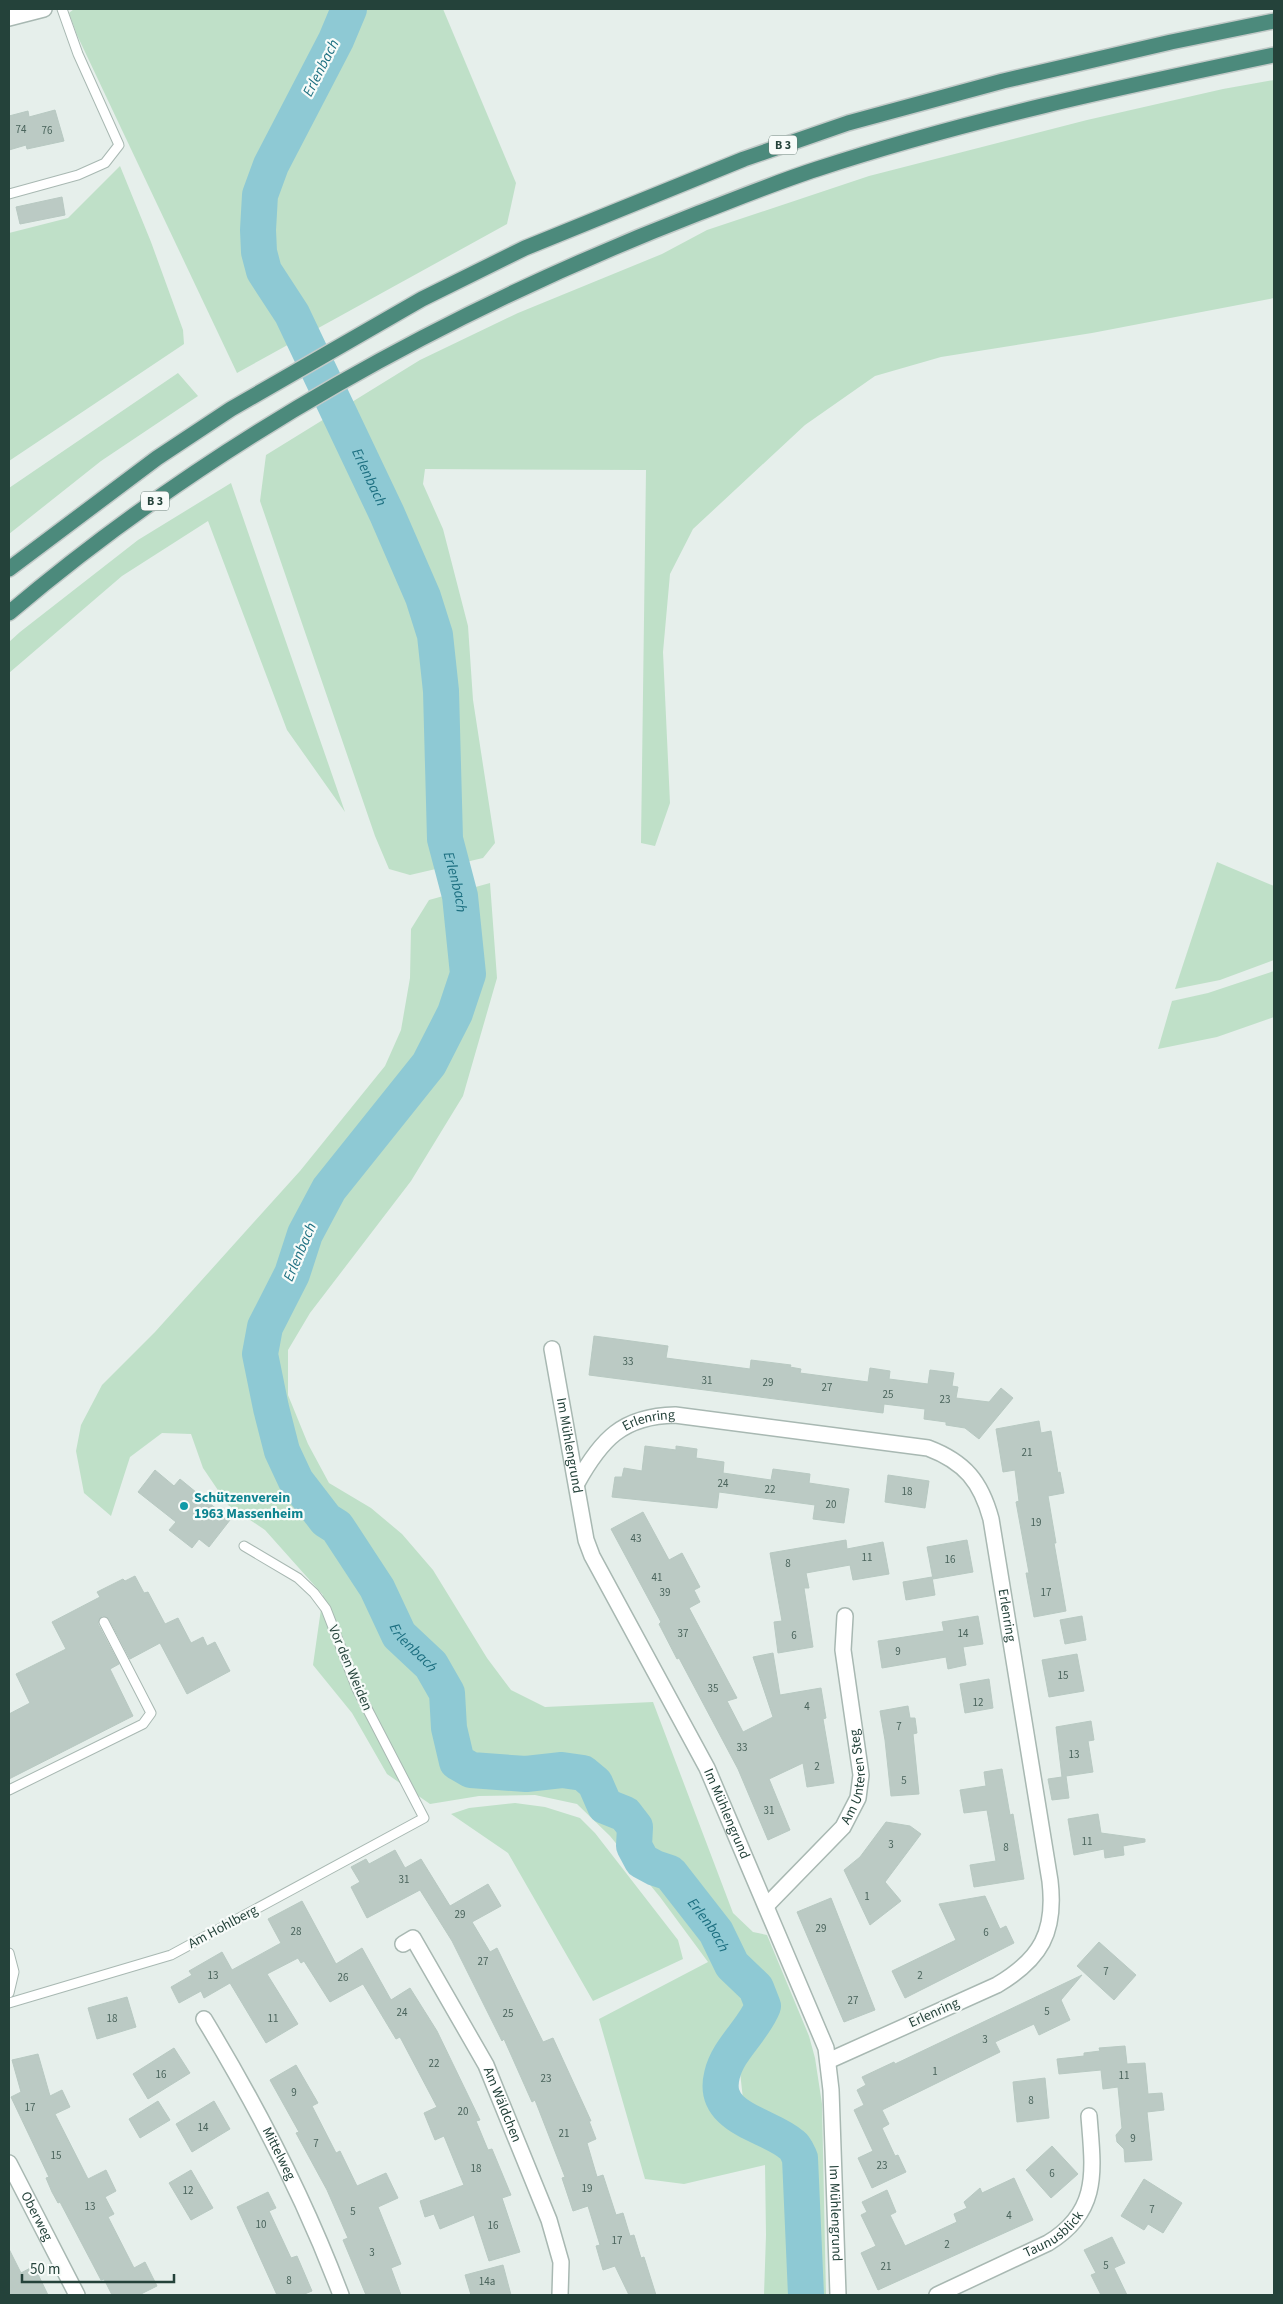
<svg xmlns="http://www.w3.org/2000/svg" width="1283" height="2304" font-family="'Source Sans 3',sans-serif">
<rect width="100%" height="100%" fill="#e6efeb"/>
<g fill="#bfe0c8">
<path d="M74 9H443L516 183 507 224 237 373 77 35 69 13Z"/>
<path d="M1274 80V298L1092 333 941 357 875 376 805 425 693 529 670 574 663 652 670 803 655 846 641 843 646 470 425 469 423 484 443 529 468 626 473 700 495 843 483 858 410 875 389 869 375 836 260 501 266 455 420 360 518 313 662 254 707 230 869 176 1087 120 1223 89Z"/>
<path d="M120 166 151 242 183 330 184 344 9 461V233L68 218Z"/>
<path d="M178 373 198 396 101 461 9 534V488Z"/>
<path d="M231 483 345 812 287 730 208 521 122 576 9 673V642L20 632 138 540Z"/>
<path d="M1217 862 1274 886V960L1220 980 1175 989Z"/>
<path d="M490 883 497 978 463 1096 411 1181 310 1313 288 1350V1395L308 1444 329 1483 371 1508 402 1534 433 1570 487 1658 511 1690 545 1707 653 1702 733 1913 753 1932 767 1935 809 2036 815 2058 822 2104 826 2295H811L809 2168 801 2149 777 2129 744 2108 740 2072 754 2041 772 2022 746 1991 750 2006 746 2021 720 2054 714 2079 716 2106 733 2124 768 2140 785 2153 793 2172 794 2295H764L766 2235 765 2165 684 2184 645 2179 599 2019 708 1962 660 1897 610 1836 577 1804 535 1795 479 1796 430 1804 387 1774 352 1713 313 1665 323 1595 265 1530 228 1505 203 1468 191 1434 162 1433 130 1457 111 1516 84 1493 76 1451 81 1425 102 1385 155 1332 300 1171 385 1066 401 1030 410 978 411 929 429 900Z"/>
<path d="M1274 971V1017L1217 1037 1158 1049 1172 1001 1208 993Z"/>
<path d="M515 1803 545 1807 580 1818 595 1833 678 1940 683 1959 593 2001 508 1853 451 1814 469 1808Z"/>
</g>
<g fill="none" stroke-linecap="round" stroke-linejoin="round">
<path stroke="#8ec9d4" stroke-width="36" id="s1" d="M349 9 336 40 271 165 260 195 258 230 259 252 264 271 292 314 387 514 423 597 435 635 441 691 445 839 460 896 468 974 455 1013 429 1064 329 1189 305 1234 292 1274 265 1327 260 1354 271 1408 282 1451 296 1481 326 1520 337 1527 377 1588 399 1635 431 1665 447 1693 449 1728 457 1762 471 1770 526 1774 562 1770 583 1773 595 1783 605 1806 625 1814 635 1827 634 1846 642 1861 655 1868 670 1873 716 1932 732 1965 756 1988 763 2006C753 2031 728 2049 722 2075 711 2119 768 2124 792 2145 796 2148 798 2154 800 2158L806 2295"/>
</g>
<g fill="#bbcac4" stroke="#b8c9c2">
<path d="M55 110 64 141 27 149 26 145 9 150V116L28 111 29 117Z"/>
<path d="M62 197 65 215 20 224 16 207Z"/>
<path d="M594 1336 668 1346 666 1358 750 1369 751 1360 791 1365 790 1367 801 1369 800 1373 868 1382 870 1368 890 1371 889 1379 928 1384 930 1370 954 1373 952 1386 958 1387 956 1398 989 1402 1001 1388 1013 1398 979 1439 965 1428 946 1425V1422L924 1419 925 1409 884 1404 883 1413 589 1375Z"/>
<path d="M1039 1421 1041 1433 1051 1431 1058 1473 1060 1472 1064 1493 1048 1496 1056 1543H1054L1066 1611 1034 1617 1026 1573H1029L1016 1502 1019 1501 1015 1470 1003 1472 996 1429Z"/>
<path d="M645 1446 676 1450V1446L697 1449 696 1458 724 1462 723 1473 771 1480 773 1469 810 1474 809 1483 849 1489 844 1523 813 1519 815 1505 719 1492 717 1508 612 1497 615 1477H622L624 1468 642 1471Z"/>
<path d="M155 1470 174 1486 180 1479 230 1520 209 1547 199 1539 192 1548 169 1530 176 1522 138 1492Z"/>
<path d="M888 1475 929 1481 925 1508 885 1502Z"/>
<path d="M643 1512 669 1560 682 1553 700 1587 694 1590 700 1602 689 1608 737 1698 727 1701 743 1732 773 1717 753 1657 773 1653 780 1695 821 1688 826 1718 823 1719 834 1783 807 1787 803 1763 769 1779 790 1830 768 1840 738 1769 679 1658 677 1659 659 1624 661 1622 611 1529Z"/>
<path d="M846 1540 847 1549 883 1542 889 1574 853 1580 850 1565 806 1573 809 1588H804L813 1647 778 1653 774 1622 782 1621 770 1553Z"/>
<path d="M967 1540 973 1572 933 1579 927 1547Z"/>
<path d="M135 1576 144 1593 148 1592 165 1624 178 1618 191 1643 203 1637 207 1646 215 1642 230 1671 187 1694 160 1643 130 1659 109 1619 102 1616 99 1619 98 1624 119 1664 110 1669 133 1716 9 1779V1714L30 1703 16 1674 66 1649 52 1622 100 1597 97 1592 123 1579 125 1581Z"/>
<path d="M932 1577 935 1595 906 1600 903 1582Z"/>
<path d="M978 1616 983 1644 963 1647 966 1665 948 1669 946 1657 882 1668 878 1641 944 1631 942 1622Z"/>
<path d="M1082 1616 1086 1640 1065 1644 1060 1620Z"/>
<path d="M1077 1654 1084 1691 1049 1697 1042 1660Z"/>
<path d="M989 1679 993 1708 965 1713 960 1684Z"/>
<path d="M908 1706 910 1718H915L917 1733 913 1734 919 1794 891 1796 885 1740 880 1711Z"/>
<path d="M1091 1721 1094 1740 1088 1741 1093 1772 1066 1776 1069 1798 1052 1800 1048 1779 1062 1777 1056 1727Z"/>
<path d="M1002 1769 1010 1815 1013 1814 1024 1879 974 1887 970 1865 996 1861 987 1810 964 1813 960 1790 986 1786 984 1772Z"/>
<path d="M1098 1814 1101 1833 1145 1839V1842L1123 1846 1124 1855 1105 1858 1104 1849 1074 1855 1068 1819Z"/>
<path d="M886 1822 910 1826 921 1834 885 1882 901 1901 870 1925 844 1870 860 1857Z"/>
<path d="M395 1850 405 1868 421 1859 450 1906 488 1884 501 1906 472 1922 490 1952 497 1948 543 2042 553 2038 591 2121H589L596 2139 587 2143 597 2177 603 2175 616 2215 623 2213 630 2236 634 2235 641 2258 644 2257 656 2295H629L615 2266 603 2270 596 2246 600 2245 588 2206 573 2211 562 2178 565 2177 535 2100 532 2102 504 2039 502 2041 452 1941 420 1890 367 1918 351 1887 360 1882 351 1867 366 1859 369 1864Z"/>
<path d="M985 1896 1000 1929 1006 1926 1014 1943 905 1998 892 1971 956 1940 939 1904Z"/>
<path d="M831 1898 875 2010 844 2022 797 1912Z"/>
<path d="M302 1901 336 1964 362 1948 391 2000 410 1988 437 2031 480 2120 476 2121 488 2150 492 2149 511 2195 502 2198 520 2252 489 2261 474 2215 440 2229 434 2214 425 2217 420 2201 464 2185 444 2136 435 2140 424 2113 437 2107 400 2037 396 2039 363 1984 330 2002 304 1961 301 1963 298 1958 267 1974 298 2024 266 2043 230 1983 204 1998 201 1991 179 2003 171 1987 192 1975 189 1971 222 1952 232 1970 281 1943 268 1919Z"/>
<path d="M1099 1942 1136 1975 1114 2000 1077 1966Z"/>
<path d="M1082 1975 1061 2000 1070 2020 1039 2035 1034 2024 995 2042 1000 2052 882 2110 889 2124 882 2128 895 2156 898 2155 906 2172 872 2188 858 2158 873 2151 854 2110 864 2105 857 2090 866 2085 862 2077 894 2062 895 2064Z"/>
<path d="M127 1997 136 2027 97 2039 88 2008Z"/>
<path d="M1125 2046 1127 2064 1145 2063 1148 2094 1162 2093 1164 2110 1147 2112 1152 2160 1125 2162 1124 2149 1117 2142 1116 2135 1122 2128 1118 2087 1103 2089 1101 2070 1059 2074 1057 2059 1084 2056V2053L1100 2051 1099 2048Z"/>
<path d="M174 2048 190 2073 148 2099 133 2074Z"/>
<path d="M38 2054 50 2096 62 2090 70 2107 55 2114 88 2179 106 2170 116 2191 105 2197 114 2214 108 2217 134 2268 145 2262 157 2286 139 2295H112L104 2279 101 2280 60 2202 58 2203 52 2192 46 2178 49 2177 11 2097 21 2092 12 2060Z"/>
<path d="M296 2065 318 2103 312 2106 336 2153 340 2151 357 2186 386 2173 398 2198 378 2207 401 2264 391 2268 401 2295H366L343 2240 348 2238 327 2190 296 2133 299 2132 270 2080Z"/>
<path d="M1045 2078 1049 2118 1017 2122 1013 2082Z"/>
<path d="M158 2101 170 2120 140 2138 129 2119Z"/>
<path d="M214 2101 230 2129 192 2152 176 2124Z"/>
<path d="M1052 2146 1078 2174 1051 2198 1026 2170Z"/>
<path d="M191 2170 213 2208 191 2220 169 2183Z"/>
<path d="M1014 2178 1033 2220 878 2290 861 2253 876 2246 861 2215 867 2212 862 2202 887 2190 896 2212 890 2215 905 2246 957 2222 954 2214 967 2208 964 2202 980 2188 982 2193Z"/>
<path d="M1144 2179 1182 2203 1163 2233 1148 2224 1144 2230 1121 2216Z"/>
<path d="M268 2192 276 2208 269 2211 291 2258 297 2256 312 2291 302 2295H277L237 2207Z"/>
<path d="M1112 2237 1125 2263 1114 2268 1127 2295H1101L1091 2275 1096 2273 1084 2250Z"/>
<path d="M9 2249 21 2273 34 2266 48 2295H9Z"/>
<path d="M503 2265 511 2295H471L465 2275Z"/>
</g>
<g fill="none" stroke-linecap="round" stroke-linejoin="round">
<g stroke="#a8b8b2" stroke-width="11">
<g id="service">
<path d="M9 194 78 175 105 163 119 145 78 54 62 9"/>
<path d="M9 1790 143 1724 151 1713 104 1622"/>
<path d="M9 1953 14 1972 9 1993"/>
<path d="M9 2003 171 1955 424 1818 357 1689 326 1609 314 1593 298 1578 244 1546"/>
</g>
</g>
<g stroke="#a8b8b2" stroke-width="18">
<g id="minor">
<path d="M9 18 44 9"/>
<path id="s2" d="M552 1349 586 1540 592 1556 707 1768 826 2048 831 2090 838 2295"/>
<path id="s3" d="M577 1483C601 1440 622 1416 675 1415L928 1448C965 1462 981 1482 991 1519L1050 1881C1056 1932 1041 1959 997 1985L828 2061"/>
<path id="s4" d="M767 1905 843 1827 858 1798 861 1775 843 1650 845 1616"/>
<path id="s5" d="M403 1944 413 1938 486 2065 549 2220 561 2262 560 2295"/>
<path id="s6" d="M204 2019C258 2108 304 2197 341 2295"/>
<path id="s7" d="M9 2163 77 2295"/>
<path id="s8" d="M937 2295 1048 2243C1101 2211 1093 2169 1089 2116"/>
</g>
</g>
<g stroke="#c2cac8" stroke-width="18">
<g id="trunk">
<path d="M9 569 157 458 231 409 422 299 525 248 744 159 848 123 1003 81 1171 42 1274 21"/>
<path d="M9 613C212 441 451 309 699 213 738 198 777 182 817 169 966 120 1121 87 1274 55"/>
</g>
</g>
<use href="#service" stroke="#fff" stroke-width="9"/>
<use href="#minor" stroke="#fff" stroke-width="15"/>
<use href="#trunk" stroke="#4c8a7c" stroke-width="15"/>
</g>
<circle fill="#0f9aa8" stroke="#f7fbf9" stroke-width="2" cx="184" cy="1506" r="5"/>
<g text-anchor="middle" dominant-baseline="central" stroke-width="4.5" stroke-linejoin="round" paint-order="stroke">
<g font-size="11" fill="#4a645c">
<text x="21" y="129">74</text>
<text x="47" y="130">76</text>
<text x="628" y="1361">33</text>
<text x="707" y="1380">31</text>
<text x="768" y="1382">29</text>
<text x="827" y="1387">27</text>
<text x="888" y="1394">25</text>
<text x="945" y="1399">23</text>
<text x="1027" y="1452">21</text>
<text x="723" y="1483">24</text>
<text x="770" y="1489">22</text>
<text x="907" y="1491">18</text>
<text x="831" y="1504">20</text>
<text x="1036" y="1522">19</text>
<text x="636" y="1538">43</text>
<text x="867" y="1557">11</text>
<text x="950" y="1559">16</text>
<text x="788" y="1563">8</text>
<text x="657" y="1577">41</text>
<text x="665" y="1592">39</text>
<text x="1046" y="1592">17</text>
<text x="683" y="1633">37</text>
<text x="963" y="1633">14</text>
<text x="794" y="1635">6</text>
<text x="898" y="1651">9</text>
<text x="1063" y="1675">15</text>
<text x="713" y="1688">35</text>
<text x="978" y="1702">12</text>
<text x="807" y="1706">4</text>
<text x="899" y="1726">7</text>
<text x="742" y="1747">33</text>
<text x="1074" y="1754">13</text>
<text x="817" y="1766">2</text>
<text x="904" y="1780">5</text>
<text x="769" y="1810">31</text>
<text x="1087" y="1841">11</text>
<text x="891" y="1844">3</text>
<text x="1006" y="1847">8</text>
<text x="404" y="1879">31</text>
<text x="867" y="1896">1</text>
<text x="460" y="1914">29</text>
<text x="821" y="1928">29</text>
<text x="296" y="1931">28</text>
<text x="986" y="1932">6</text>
<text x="483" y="1961">27</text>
<text x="1106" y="1971">7</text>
<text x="213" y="1975">13</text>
<text x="920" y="1975">2</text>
<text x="343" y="1977">26</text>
<text x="853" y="2000">27</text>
<text x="1047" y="2011">5</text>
<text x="402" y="2012">24</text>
<text x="508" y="2013">25</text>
<text x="112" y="2018">18</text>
<text x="273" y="2018">11</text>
<text x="985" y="2039">3</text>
<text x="434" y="2063">22</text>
<text x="935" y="2071">1</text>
<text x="161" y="2074">16</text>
<text x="1124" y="2075">11</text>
<text x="546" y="2078">23</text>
<text x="294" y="2092">9</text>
<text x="1031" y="2100">8</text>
<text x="30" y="2107">17</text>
<text x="463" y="2111">20</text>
<text x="203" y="2127">14</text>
<text x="564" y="2133">21</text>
<text x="1133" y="2138">9</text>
<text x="316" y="2143">7</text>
<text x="56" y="2155">15</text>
<text x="882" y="2165">23</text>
<text x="476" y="2168">18</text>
<text x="1052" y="2173">6</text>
<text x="587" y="2188">19</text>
<text x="188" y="2190">12</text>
<text x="90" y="2206">13</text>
<text x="1152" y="2209">7</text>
<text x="353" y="2211">5</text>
<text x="1009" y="2215">4</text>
<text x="261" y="2224">10</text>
<text x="493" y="2225">16</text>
<text x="617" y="2240">17</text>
<text x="947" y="2244">2</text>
<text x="372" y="2252">3</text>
<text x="1106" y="2265">5</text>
<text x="886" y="2266">21</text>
<text x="289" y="2280">8</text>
<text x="487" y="2281">14a</text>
</g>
<g fill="#f7fbf9" stroke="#637a73" stroke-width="1">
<rect x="769" y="135.5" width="28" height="19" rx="4"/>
<rect x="141" y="491.5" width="28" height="19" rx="4"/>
</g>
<g font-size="12" font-weight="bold" fill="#24423a">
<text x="783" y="145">B 3</text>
<text x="155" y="501">B 3</text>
</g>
<g font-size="14" fill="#24423a" stroke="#f7fbf9">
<text stroke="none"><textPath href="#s3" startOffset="100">Erlenring</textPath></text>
<text stroke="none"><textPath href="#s2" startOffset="98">Im Mühlengrund</textPath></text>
<text stroke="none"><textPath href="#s3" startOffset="579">Erlenring</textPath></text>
<text transform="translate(350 1668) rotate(67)">Vor den Weiden</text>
<text stroke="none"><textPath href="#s4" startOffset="162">Am Unteren Steg</textPath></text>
<text stroke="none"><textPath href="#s2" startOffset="502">Im Mühlengrund</textPath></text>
<text transform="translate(223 1927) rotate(-28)">Am Hohlberg</text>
<text transform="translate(934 2013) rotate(-24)">Erlenring</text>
<text stroke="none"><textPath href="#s5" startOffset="201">Am Wäldchen</textPath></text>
<text stroke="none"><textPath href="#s6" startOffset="154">Mittelweg</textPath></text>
<text stroke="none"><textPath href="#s2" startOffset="922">Im Mühlengrund</textPath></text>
<text stroke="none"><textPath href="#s7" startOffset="60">Oberweg</textPath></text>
<text stroke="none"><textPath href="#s8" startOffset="132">Taunusblick</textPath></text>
</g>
<g font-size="14" font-weight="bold" fill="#0d838f" stroke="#f7fbf9" text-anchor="start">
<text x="194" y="1498">Schützenverein<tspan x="194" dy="16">1963 Massenheim</tspan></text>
</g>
<g font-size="15" font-style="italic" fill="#1c6f80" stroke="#f7fbf9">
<text transform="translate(321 68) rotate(-63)">Erlenbach</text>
<text stroke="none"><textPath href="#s1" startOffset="515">Erlenbach</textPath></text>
<text stroke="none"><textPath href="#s1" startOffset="935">Erlenbach</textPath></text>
<text transform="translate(300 1252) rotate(-67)">Erlenbach</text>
<text stroke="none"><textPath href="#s1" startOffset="1805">Erlenbach</textPath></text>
<text stroke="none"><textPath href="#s1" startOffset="2271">Erlenbach</textPath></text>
</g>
</g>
<rect width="1283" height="2304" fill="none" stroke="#24423a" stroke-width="20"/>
<path d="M22 2274v8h152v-8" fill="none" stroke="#24423a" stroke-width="2.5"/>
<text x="30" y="2274" font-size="15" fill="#24423a" stroke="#f7fbf9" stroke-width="4" paint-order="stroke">50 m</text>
</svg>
